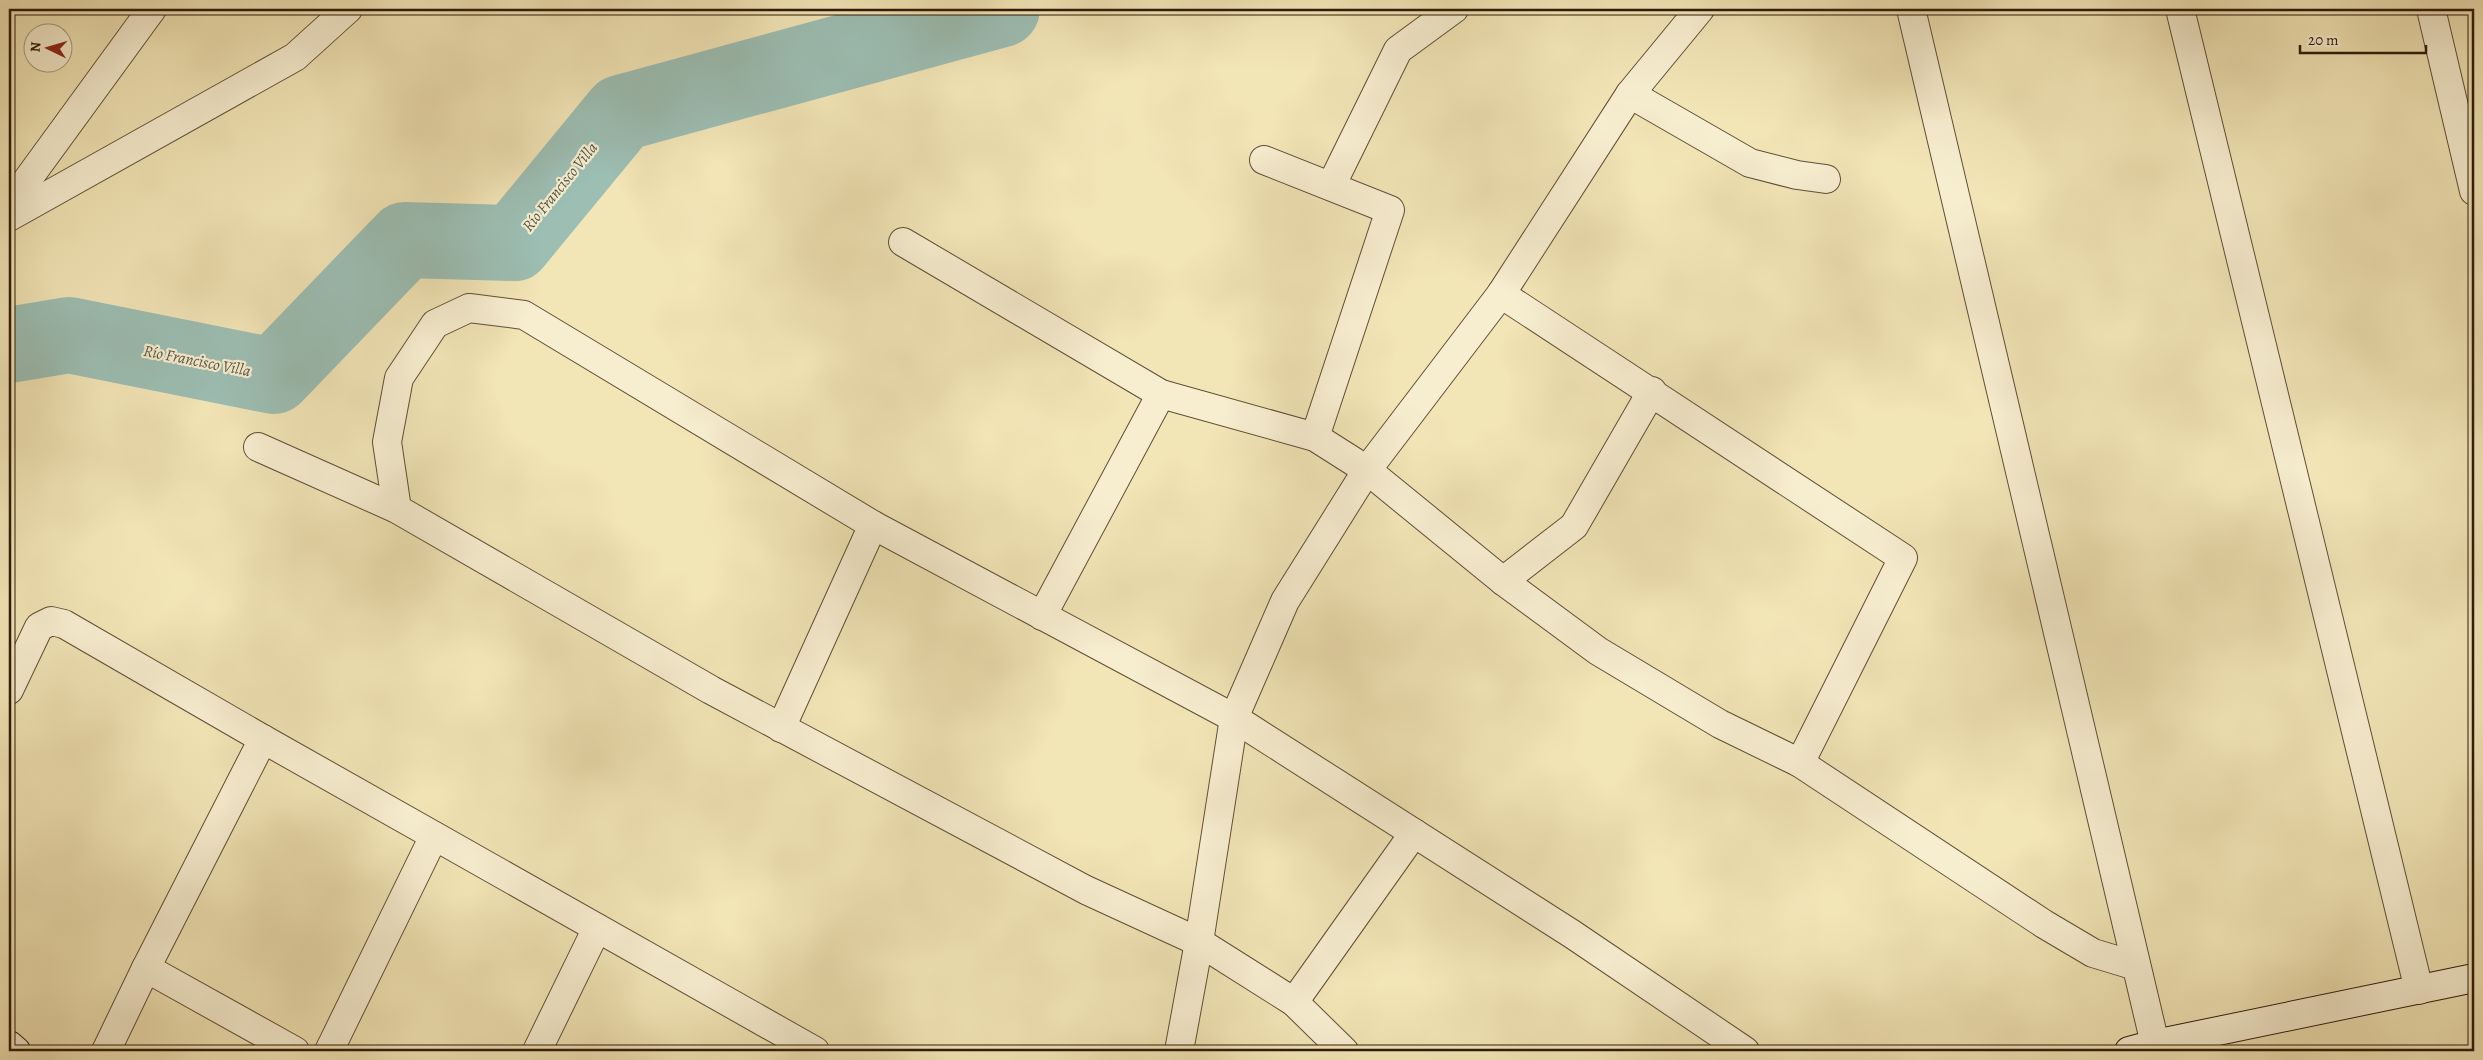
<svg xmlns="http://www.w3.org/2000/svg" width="2483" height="1060" font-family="Alegreya,serif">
<rect width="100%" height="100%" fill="#f2e5b6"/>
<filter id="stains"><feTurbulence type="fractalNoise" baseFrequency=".004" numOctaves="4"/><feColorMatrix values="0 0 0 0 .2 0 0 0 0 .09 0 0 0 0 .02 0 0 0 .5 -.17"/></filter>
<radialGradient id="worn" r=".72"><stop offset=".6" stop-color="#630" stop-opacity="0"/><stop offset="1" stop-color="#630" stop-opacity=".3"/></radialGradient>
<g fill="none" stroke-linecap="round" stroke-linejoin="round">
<path stroke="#9cbeb3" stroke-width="76" d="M9 345 69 335 274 376 405 240 514 243 621 113 1002 9"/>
<g stroke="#5f4e35" stroke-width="30">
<g id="street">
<path d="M1911 9 2155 1044 2153 1051"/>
<path d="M2180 9 2419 990"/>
<path d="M2431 9 2474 191"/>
<path d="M1630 94 1750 163 1797 175 1826 179"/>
<path d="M1264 160 1390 210 1315 437"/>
<path d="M1331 186 1398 50 1454 9"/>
<path d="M9 205 152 9"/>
<path d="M9 217 295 57 348 9"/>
<path d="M903 242 1161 394 1315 437 1367 470 1503 581 1598 651 1720 724 1800 763 2044 924 2093 953 2136 966"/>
<path d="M1501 294 1903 558 1800 763"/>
<path d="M258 447 397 509 711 690 1086 890 1199 942 1294 1002 1344 1051"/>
<path d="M397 509 387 442 399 378 435 324 469 308 524 315 873 525 1234 718 1572 934 1745 1051"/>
<path d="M1503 581 1574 526 1652 391"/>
<path d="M1042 616 1161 394"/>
<path d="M9 690 39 627 51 621 64 624 263 739 815 1051"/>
<path d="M781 728 873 525"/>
<path d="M146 968 295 1051"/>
<path d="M1294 1002 1414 833"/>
<path d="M106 1051 146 968 263 739"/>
<path d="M329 1051 434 836"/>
<path d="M537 1051 597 928"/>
<path d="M1179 1051 1199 942 1234 718 1285 601 1367 470 1501 294 1630 94 1700 9"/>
</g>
</g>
<g stroke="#2e1b0a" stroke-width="30">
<g id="secondary">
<path d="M9 1045 16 1051"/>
<path d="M2129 1051 2155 1044 2474 978"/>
</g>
</g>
<use href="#street" stroke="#f7eed0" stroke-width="28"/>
<use href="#secondary" stroke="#f7eed0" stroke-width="28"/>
</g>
<g text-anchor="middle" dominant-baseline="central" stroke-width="4.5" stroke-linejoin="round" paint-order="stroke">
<g font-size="16" font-style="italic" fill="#545445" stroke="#f7eed0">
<text transform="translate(560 187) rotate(-51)">Río Francisco Villa</text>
<text transform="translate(197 361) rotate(11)">Río Francisco Villa</text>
</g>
</g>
<rect width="2483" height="1060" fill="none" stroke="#f2e5b6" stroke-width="30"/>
<rect x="10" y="10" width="2463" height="1040" fill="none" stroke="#2e1b0a" stroke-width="2.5"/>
<rect x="15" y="15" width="2453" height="1030" fill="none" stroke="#2e1b0a"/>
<g transform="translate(48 48) rotate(275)"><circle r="24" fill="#f7eed0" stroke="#a79a81"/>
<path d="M0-4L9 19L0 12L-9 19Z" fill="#8f2418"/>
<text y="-8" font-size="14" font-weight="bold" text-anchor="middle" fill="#2e1b0a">N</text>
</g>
<path d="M2300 45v8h126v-8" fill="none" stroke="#2e1b0a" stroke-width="2.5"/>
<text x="2308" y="45" font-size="15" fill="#2e1b0a" stroke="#f7eed0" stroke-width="4" paint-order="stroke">20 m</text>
<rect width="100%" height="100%" filter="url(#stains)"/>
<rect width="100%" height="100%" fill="url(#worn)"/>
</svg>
